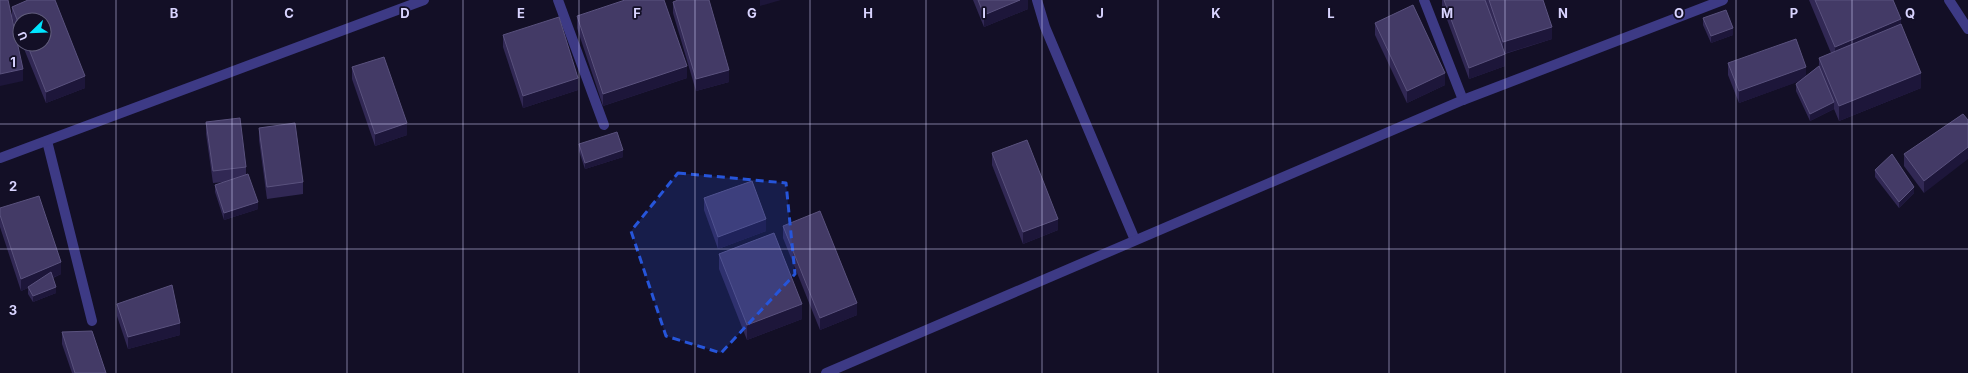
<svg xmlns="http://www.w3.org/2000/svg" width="1968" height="373" font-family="Inter,sans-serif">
<rect width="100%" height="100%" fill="#130f26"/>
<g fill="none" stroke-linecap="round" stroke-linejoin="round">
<g stroke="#3d3a85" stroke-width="10">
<path d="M558 0 604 125"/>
<path d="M1037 0 1045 27 1135 240"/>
<path d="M1424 0 1463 100"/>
<path d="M1949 0 1968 29"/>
<path d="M47 141 92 321"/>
<path d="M0 158 424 0"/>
<path d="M826 373 1463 100 1723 0"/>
</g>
</g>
<g fill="#312854">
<path d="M973 0H1028V9L984 27Z"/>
<path d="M1442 0H1485L1491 17 1485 0H1543L1552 39 1505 54V66L1469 79 1442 6Z"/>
<path d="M1809 0H1893L1921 88 1839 121 1834 109 1810 121 1796 91V84L1799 81 1739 103 1728 75V63L1806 76 1819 66V58L1831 53Z"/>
<path d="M673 2 729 82 696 91 673 13Z"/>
<path d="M12 7 85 88 46 103 22 44H44L20 20V39L13 20 23 81 12 17Z"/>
<path d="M577 16 687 78 603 106 577 28Z"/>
<path d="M1703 18 1733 35 1711 43 1703 25Z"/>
<path d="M1375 23 1445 85 1407 103 1375 35Z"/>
<path d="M503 35 578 90 523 108 503 47Z"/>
<path d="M352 67 407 135 375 146 352 79Z"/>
<path d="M1963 114 1924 193 1904 166V154Z"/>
<path d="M206 122 246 167V175L258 209 224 220 215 192V185L226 182 213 183 206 134Z"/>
<path d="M259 128 303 182V194L267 199 259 140Z"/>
<path d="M579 144 623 157 585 169 579 151Z"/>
<path d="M992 153 1058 230 1023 244 992 165Z"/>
<path d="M1875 170 1914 193 1899 208 1875 177Z"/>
<path d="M704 198 766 231 718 249 704 210Z"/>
<path d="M0 208 61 274 53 278 56 293 33 302 28 294V288L21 291 0 227Z"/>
<path d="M783 226 857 315 820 330 783 238Z"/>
<path d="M719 254 802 319 747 340 719 269Z"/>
<path d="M117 304 180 335 128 349 117 316Z"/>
<path d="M62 332 106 373H72L62 344Z"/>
</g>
<g fill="#1d163a">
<path d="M760 0H781L760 6Z"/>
<path d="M1020 0H1028V9L984 27V15Z"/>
<path d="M1901 19V34L1835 62V47Z"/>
<path d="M1552 27V39L1503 54V42Z"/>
<path d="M1733 28V35L1711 43V36Z"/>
<path d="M1505 54V66L1469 79V68Z"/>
<path d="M687 66V78L603 106V94Z"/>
<path d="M1806 67V79L1739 103V91Z"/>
<path d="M23 69V81L0 86V74Z"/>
<path d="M729 70V82L696 91V79Z"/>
<path d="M1445 73V85L1407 103V91Z"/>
<path d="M1921 73V88L1839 121V106Z"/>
<path d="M85 76V88L46 103V92Z"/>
<path d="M578 78V90L523 108V96Z"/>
<path d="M1834 102V109L1810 121V114Z"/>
<path d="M407 123V135L375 146V134Z"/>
<path d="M1968 147V159L1924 193V181Z"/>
<path d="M623 150V157L585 169V163Z"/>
<path d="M1914 187V193L1899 208V202Z"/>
<path d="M258 202V209L224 220V213Z"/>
<path d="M766 219V231L718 249V237Z"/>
<path d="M1058 219V230L1023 244V232Z"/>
<path d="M61 262V274L21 291V279Z"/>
<path d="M56 287V293L33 302V296Z"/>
<path d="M857 303V315L820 330V318Z"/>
<path d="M802 304V319L747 340V325Z"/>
<path d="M180 323V335L128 349V337Z"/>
</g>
<g fill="#433a66" stroke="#5a527e">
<path d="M0 0H8L23 69 0 74Z"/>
<path d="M28 0H55L85 76 46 92 27 44H44V20H20V27L12 7Z"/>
<path d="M625 0H664L687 66 603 94 577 16Z"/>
<path d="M678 0H709L729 70 696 79 673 2Z"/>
<path d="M978 0H1020L984 15Z"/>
<path d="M1444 0H1485L1505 54 1469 68Z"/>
<path d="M1489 0H1543L1552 27 1503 42Z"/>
<path d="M1815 0H1893L1901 19 1835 47Z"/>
<path d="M1413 5 1445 73 1407 91 1375 23Z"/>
<path d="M1726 10 1733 28 1711 36 1703 18Z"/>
<path d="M559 17 578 78 523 96 503 35Z"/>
<path d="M1901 24 1921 73 1839 106 1819 58Z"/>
<path d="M1796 39 1806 67 1739 91 1728 63Z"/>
<path d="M384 57 407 123 375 134 352 67Z"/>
<path d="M1819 66 1834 102 1810 114 1796 84Z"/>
<path d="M1963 114 1968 120V147L1924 181 1904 154Z"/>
<path d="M240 118 246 167 213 171 206 122Z"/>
<path d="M295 123 303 182 267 187 259 128Z"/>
<path d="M617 132 623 150 585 163 579 144Z"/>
<path d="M1027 140 1058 219 1023 232 992 153Z"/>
<path d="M1892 154 1914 187 1899 202 1875 170Z"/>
<path d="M248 174 258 202 224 213 215 185Z"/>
<path d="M752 181 766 219 718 237 704 198Z"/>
<path d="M39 196 61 262 21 279 0 215V208Z"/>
<path d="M820 211 857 303 820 318 783 226Z"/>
<path d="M774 233 802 304 747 325 719 254Z"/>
<path d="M51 272 56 287 33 296 28 287Z"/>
<path d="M172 285 180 323 128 337 117 304Z"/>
<path d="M92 331 106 373H75L62 332Z"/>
</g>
<path fill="#2655da" fill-opacity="0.2" stroke="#2655da" stroke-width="3" stroke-dasharray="8 5" stroke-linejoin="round" d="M678 173 786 183 795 274 721 353 666 336 631 231Z"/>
<path fill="none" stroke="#d9d4ff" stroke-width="1" stroke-opacity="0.55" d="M116 0V373M232 0V373M347 0V373M463 0V373M579 0V373M695 0V373M810 0V373M926 0V373M1042 0V373M1158 0V373M1273 0V373M1389 0V373M1505 0V373M1621 0V373M1736 0V373M1852 0V373M0 124H1968M0 249H1968"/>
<g font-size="13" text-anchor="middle" font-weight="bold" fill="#d9d4ff" stroke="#130f26" stroke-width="3.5" stroke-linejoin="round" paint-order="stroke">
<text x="174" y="18">B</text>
<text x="289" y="18">C</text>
<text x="405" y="18">D</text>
<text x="521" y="18">E</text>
<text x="637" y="18">F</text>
<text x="752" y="18">G</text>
<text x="868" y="18">H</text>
<text x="984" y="18">I</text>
<text x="1100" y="18">J</text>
<text x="1216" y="18">K</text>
<text x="1331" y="18">L</text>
<text x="1447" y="18">M</text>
<text x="1563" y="18">N</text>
<text x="1679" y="18">O</text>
<text x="1794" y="18">P</text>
<text x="1910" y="18">Q</text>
<text x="13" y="67">1</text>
<text x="13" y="191">2</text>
<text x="13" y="315">3</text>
</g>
<g transform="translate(32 32) rotate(247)"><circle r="19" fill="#130f26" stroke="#625e7d"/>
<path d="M0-3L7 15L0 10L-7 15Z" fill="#00e5ff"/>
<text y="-6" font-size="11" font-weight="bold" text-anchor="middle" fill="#d9d4ff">U</text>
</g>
</svg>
